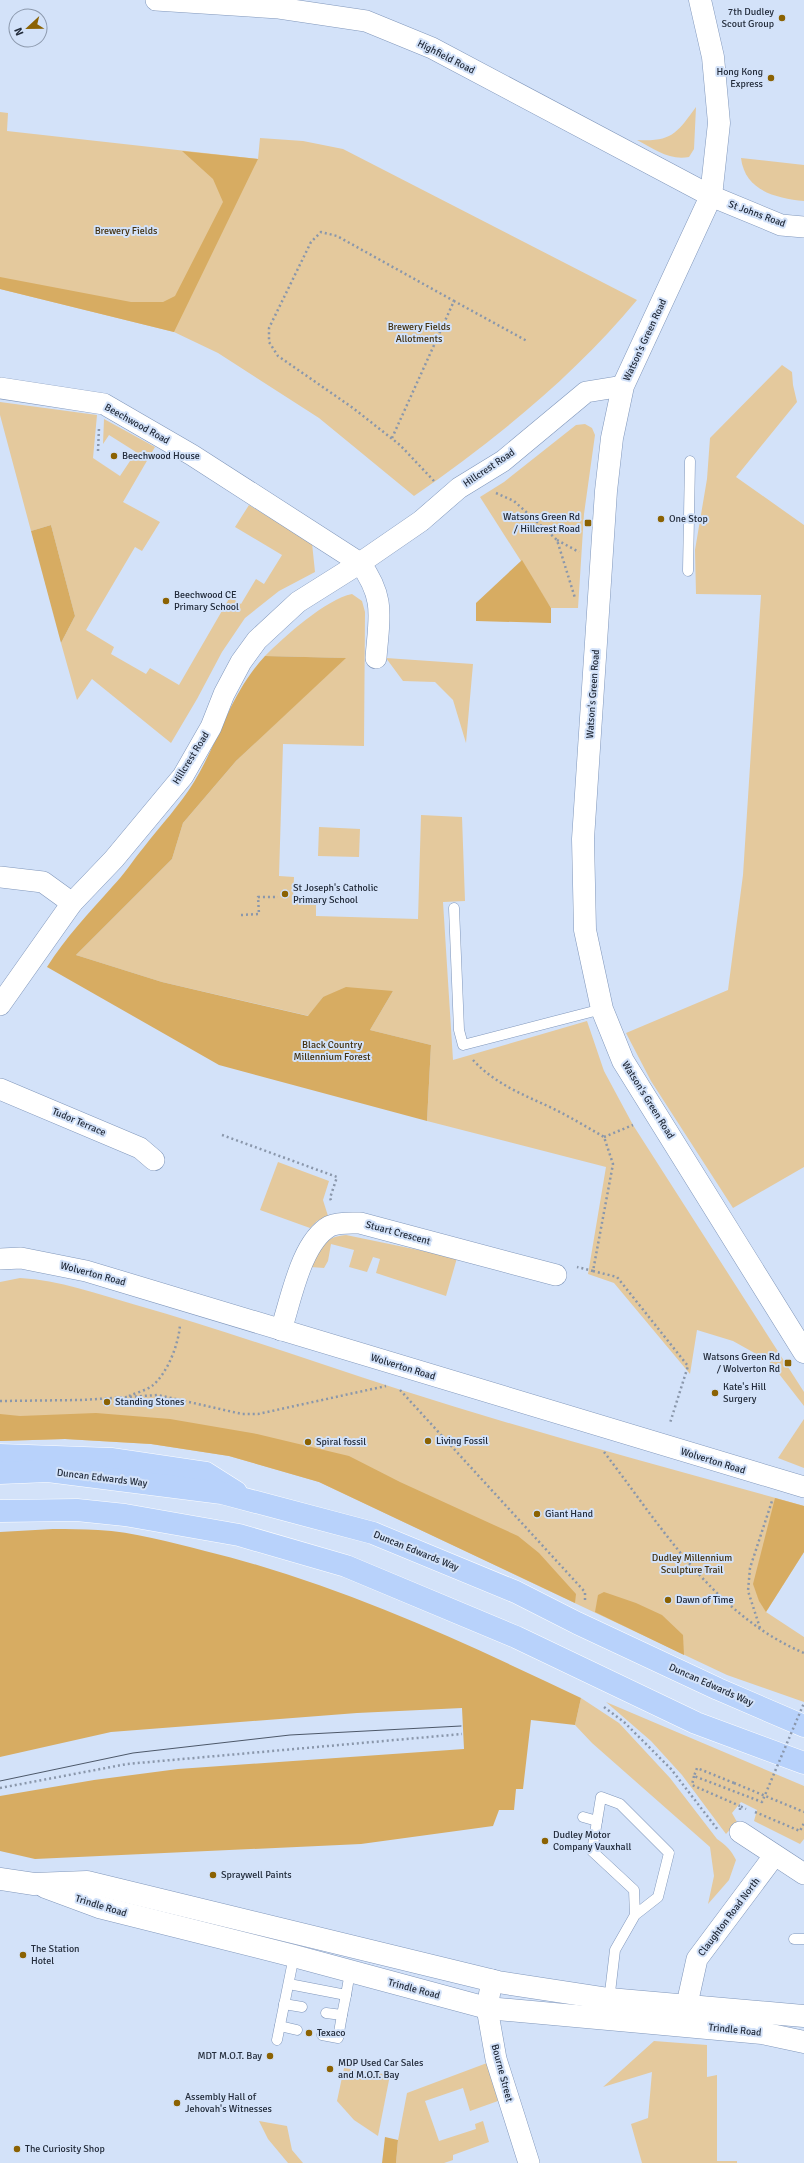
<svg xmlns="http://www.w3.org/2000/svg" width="804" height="2163" font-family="Signika,sans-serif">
<rect width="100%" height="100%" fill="#d3e2f9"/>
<g fill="#e4c99d">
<path d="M696 107 694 149 689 157C670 161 654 149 637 140 672 142 677 133 696 107Z"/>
<path d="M0 112 8 113 7 131 258 159 260 138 303 141 343 149 637 300C574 376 495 440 414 496L319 418 218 353 174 332 0 289Z"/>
<path d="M741 158 804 165V201C776 198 745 191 741 158Z"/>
<path d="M782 365 792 372 793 385 797 402 736 477 804 525V1167L733 1208 651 1081 626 1033 728 990 743 875 761 595 696 594 695 550 707 479 710 438Z"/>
<path d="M0 402 97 415 93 458 120 476 136 452 109 435 103 444 104 419 155 447 123 502 160 522 142 551 135 547 86 630 114 647 111 654 146 674 150 668 179 685 230 597 241 604 256 579 264 584 282 555 235 527 249 505 312 543 315 572 279 591 245 618 222 652 197 699 171 743 92 679 77 700 61 643 75 616 51 525 31 531 0 415Z"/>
<path d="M585 424 592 428 595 435 584 514 578 608H551L480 497 504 482 576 425Z"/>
<path d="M352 594 362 601 365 612 364 746 283 744 279 876 294 877 293 898 316 899V916L418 919 421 815 462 817 465 901 443 902 453 1060 587 1021 604 1071 633 1125 804 1392V1406L769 1361 733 1341 697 1330 690 1374 614 1283 588 1274 606 1167 427 1121 431 1045 370 1030 393 991 323 997 309 1016 162 982 76 955 172 859 183 823 236 761 345 658 265 656C284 637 326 599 352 594Z"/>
<path d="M386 658 473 664 466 743 453 700 435 682 403 681Z"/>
<path d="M319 827 360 829 359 857 318 856Z"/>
<path d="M278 1162 329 1181 323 1200 328 1216 317 1221 310 1228 260 1210Z"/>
<path d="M346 1235 457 1258 446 1296 376 1273 380 1259 373 1257 367 1272 349 1267 354 1250 331 1244 328 1261 324 1268 311 1267C319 1248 323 1237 346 1235Z"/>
<path d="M20 1278C59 1280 98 1294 136 1305 224 1330 310 1361 398 1389 532 1432 668 1468 804 1506V1552L766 1612 804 1637V1702L727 1675 319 1482 229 1456 151 1444 65 1439 0 1441V1282Z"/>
<path d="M804 1419V1468L778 1458Z"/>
<path d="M581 1698 619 1723 670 1778 717 1839C726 1845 731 1850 736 1860L729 1880 708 1904 714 1876 710 1847 592 1743 575 1725Z"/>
<path d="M606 1702 804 1786V1839L800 1844 754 1821 757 1810 741 1802 732 1813 737 1822 726 1834 682 1775 651 1741Z"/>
<path d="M654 2041 707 2045V2077L717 2075V2161H737V2163H642L631 2124 648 2118 652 2072 603 2087Z"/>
<path d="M487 2063 498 2101 470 2111 463 2088 425 2101 439 2141 476 2129 475 2124 483 2121 489 2142 453 2155V2160L444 2163H396L398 2140 407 2093Z"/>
<path d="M344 2068 390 2075 378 2136 354 2120 337 2101Z"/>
<path d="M259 2121 287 2126 292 2150 303 2163H288L268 2139Z"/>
</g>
<g fill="#d7ac62">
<path d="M182 151 258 159 174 332 0 289V277L131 302H163L175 296 223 202 213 179Z"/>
<path d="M51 525 75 616 61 643 31 531Z"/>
<path d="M522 560 551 608V623L476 621V603Z"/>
<path d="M265 656 346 658 236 761 183 823 172 859 76 955 162 982 308 1016 323 997 346 987 393 991 370 1030 431 1045 427 1121 219 1065 47 967C66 937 89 913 112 887 124 875 133 860 144 847 161 825 180 805 194 782 220 739 230 694 265 656Z"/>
<path d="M96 1413 170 1419 257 1434 349 1456 400 1482 518 1536 539 1553 576 1594 575 1603 319 1482 229 1456 151 1444 65 1439 0 1441V1414L20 1416Z"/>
<path d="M775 1498 804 1506V1552L766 1612 759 1601 753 1584Z"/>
<path d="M53 1529C68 1529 83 1529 98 1530 134 1532 170 1542 205 1551 337 1583 459 1640 581 1698L575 1725 531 1720 523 1789H516L514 1810H499L493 1826 361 1844 35 1859 0 1851V1796L94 1780 178 1769 464 1749 462 1708 357 1713 111 1732 0 1757V1532Z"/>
<path d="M604 1592 636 1603 662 1615 683 1635 684 1655 595 1612 598 1595Z"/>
<path d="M385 2137 398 2140 396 2163H382Z"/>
</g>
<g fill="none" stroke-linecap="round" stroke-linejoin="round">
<g stroke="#8097bb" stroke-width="11">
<g id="service">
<path d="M688 571 690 461"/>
<path d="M454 908 459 1030 463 1045 602 1009"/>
<path d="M583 1817 597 1821"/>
<path d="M794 1939H804"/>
<path d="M289 1984 346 1995 350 1972"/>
<path d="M609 2001 615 1950 635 1915 658 1897 669 1853 620 1804 601 1797 592 1851 634 1890 635 1915"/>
<path d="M284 2004 302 2007"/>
<path d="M326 2013 342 2015 346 1995"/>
<path d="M280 2026 297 2030"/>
<path d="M322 2035 338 2038 342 2015"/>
<path d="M277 2040 294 1956"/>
</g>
</g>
<g stroke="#8097bb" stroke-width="22">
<g id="minor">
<path d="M156 0 279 8 366 21 432 48 711 196 781 225 804 227"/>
<path d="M0 388 104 404 192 455 360 563C386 599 379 617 376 658"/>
<path d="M0 877 43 882 72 903"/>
<path d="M0 1005 72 903 114 859 183 776 211 727 224 694 241 662 257 640 298 602 360 563 421 521 459 488 503 461 586 392 623 386"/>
<path d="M0 1089 140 1148 154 1160"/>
<path d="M0 1259 21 1258 86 1271 804 1487"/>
<path d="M281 1330C291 1300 301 1242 330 1226 339 1222 351 1223 360 1223L556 1275"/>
<path d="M740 1832 804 1874"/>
<path d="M492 1980 487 2008 496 2059 529 2163"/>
<path d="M683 2022 697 1959 774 1856"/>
</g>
</g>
<g stroke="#8097bb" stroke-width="23">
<path id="tertiary" d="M700 0 713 57 719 123 711 196 623 386 612 438 606 491 583 839 585 930 602 1009 623 1061 804 1352"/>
</g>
<g stroke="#8097bb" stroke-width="23">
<g id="secondary">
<path d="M0 1879 34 1884 87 1882 498 1982 609 1999 804 2016"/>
<path d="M45 1887 99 1907 294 1956 487 2008 762 2033 804 2042"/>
</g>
</g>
<g stroke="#fff" stroke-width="23">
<g id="trunk">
<path d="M0 1455 111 1459 206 1473 236 1492"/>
<path d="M0 1473 48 1471 222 1493 373 1533 516 1592 577 1623 718 1689 804 1726"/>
<path d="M0 1511 77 1510 125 1515 239 1535 346 1566 516 1637 696 1723 804 1763"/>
</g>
</g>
<g stroke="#8a97ab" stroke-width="2.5" stroke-dasharray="2 3" stroke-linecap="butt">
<path d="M392 438 454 301 527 341"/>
<path d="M98 451 99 428"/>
<path d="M434 481 400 445 353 408 278 356 269 342V328L311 242 321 232 337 236 454 301"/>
<path d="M496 493 514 501 557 540 575 598"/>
<path d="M557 540 579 552"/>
<path d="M241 915 259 914 258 897H278"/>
<path d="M473 1060C495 1084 524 1095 552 1108 570 1117 587 1127 604 1137L613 1164 593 1271 577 1267"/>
<path d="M222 1135 337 1177 330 1198 332 1203"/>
<path d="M604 1137 633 1125"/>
<path d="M593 1271 617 1277 688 1366 670 1423"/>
<path d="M400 1390 585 1592V1601"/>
<path d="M129 1396C136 1393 146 1390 152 1386 168 1373 179 1343 180 1324"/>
<path d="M0 1401 82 1400 158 1395 242 1414H258L386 1386"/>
<path d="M604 1452C661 1526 714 1615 804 1653"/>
<path d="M760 1628 748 1591 750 1568 772 1501"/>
<path d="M604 1707 624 1722 671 1769 718 1830"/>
<path d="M694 1776 692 1785 740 1806"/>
<path d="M734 1783 804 1812"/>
<path d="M0 1788 127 1764 462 1734"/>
<path d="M740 1810V1806L746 1809"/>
<path d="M755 1812 800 1831 804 1823"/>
</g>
<use href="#service" stroke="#fff" stroke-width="10"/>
<use href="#minor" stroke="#fff" stroke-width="21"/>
<use href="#tertiary" stroke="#fff" stroke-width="22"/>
<use href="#secondary" stroke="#fff" stroke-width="22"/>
<use href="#trunk" stroke="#b8d2fb" stroke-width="22"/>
<path stroke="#4d5869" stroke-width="1" d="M0 1781 133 1753 290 1735 461 1726"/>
<path stroke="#8a97ab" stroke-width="2.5" stroke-dasharray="2 3" stroke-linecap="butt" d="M734 1783 697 1768 694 1776 762 1802 804 1703"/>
</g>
<g fill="#8b6203" stroke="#d3e2f9" stroke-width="1.5">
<circle cx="782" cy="18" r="4"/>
<circle cx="771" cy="78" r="4"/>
<circle cx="114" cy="456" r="4"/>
<circle cx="661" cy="519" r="4"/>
<rect x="584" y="519" width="8" height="8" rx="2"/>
<circle cx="166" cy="601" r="4"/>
<circle cx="285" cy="894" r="4"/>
<rect x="784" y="1359" width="8" height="8" rx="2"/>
<circle cx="715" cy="1393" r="4"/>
<circle cx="107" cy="1402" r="4"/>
<circle cx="428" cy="1441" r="4"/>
<circle cx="308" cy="1442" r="4"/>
<circle cx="537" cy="1514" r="4"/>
<circle cx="668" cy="1600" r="4"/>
<circle cx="545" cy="1841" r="4"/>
<circle cx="213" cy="1875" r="4"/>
<circle cx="23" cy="1955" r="4"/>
<circle cx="309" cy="2033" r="4"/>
<circle cx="270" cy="2056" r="4"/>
<circle cx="330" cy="2069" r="4"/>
<circle cx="177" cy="2103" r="4"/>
<circle cx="17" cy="2149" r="4"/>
</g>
<g text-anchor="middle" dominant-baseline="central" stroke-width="4" stroke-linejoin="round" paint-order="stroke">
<g font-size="10" fill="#222b3a" stroke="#d3e2f9" text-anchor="start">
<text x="774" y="12" text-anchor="end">7th Dudley<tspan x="774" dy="12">Scout Group</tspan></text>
<text x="763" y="72" text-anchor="end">Hong Kong<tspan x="763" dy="12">Express</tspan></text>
<text x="122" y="456">Beechwood House</text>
<text x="580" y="517" text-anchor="end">Watsons Green Rd<tspan x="580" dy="12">/ Hillcrest Road</tspan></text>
<text x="669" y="519">One Stop</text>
<text x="174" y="595">Beechwood CE<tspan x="174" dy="12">Primary School</tspan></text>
<text x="293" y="888">St Joseph's Catholic<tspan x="293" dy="12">Primary School</tspan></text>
<text x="780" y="1357" text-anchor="end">Watsons Green Rd<tspan x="780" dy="12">/ Wolverton Rd</tspan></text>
<text x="723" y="1387">Kate's Hill<tspan x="723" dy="12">Surgery</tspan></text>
<text x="115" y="1402">Standing Stones</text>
<text x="436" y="1441">Living Fossil</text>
<text x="316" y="1442">Spiral fossil</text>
<text x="545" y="1514">Giant Hand</text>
<text x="676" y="1600">Dawn of Time</text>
<text x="553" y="1835">Dudley Motor<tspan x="553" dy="12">Company Vauxhall</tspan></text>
<text x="221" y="1875">Spraywell Paints</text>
<text x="31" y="1949">The Station<tspan x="31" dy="12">Hotel</tspan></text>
<text x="317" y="2033">Texaco</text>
<text x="262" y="2056" text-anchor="end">MDT M.O.T. Bay</text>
<text x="338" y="2063">MDP Used Car Sales<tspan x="338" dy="12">and M.O.T. Bay</tspan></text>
<text x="185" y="2097">Assembly Hall of<tspan x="185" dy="12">Jehovah's Witnesses</tspan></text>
<text x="25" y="2149">The Curiosity Shop</text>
</g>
<g font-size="10" fill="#222b3a" stroke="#d3e2f9">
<text transform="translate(446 57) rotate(27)">Highfield Road</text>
<text transform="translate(757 214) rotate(20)">St Johns Road</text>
<text transform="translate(645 340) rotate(-65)">Watson's Green Road</text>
<text transform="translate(137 424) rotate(29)">Beechwood Road</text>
<text transform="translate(489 468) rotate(-34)">Hillcrest Road</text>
<text transform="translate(593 694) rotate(-86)">Watson's Green Road</text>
<text transform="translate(191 758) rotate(-58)">Hillcrest Road</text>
<text transform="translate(648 1100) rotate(58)">Watson's Green Road</text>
<text transform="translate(79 1122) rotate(23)">Tudor Terrace</text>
<text transform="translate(398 1233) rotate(15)">Stuart Crescent</text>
<text transform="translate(93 1274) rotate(15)">Wolverton Road</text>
<text transform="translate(403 1367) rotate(17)">Wolverton Road</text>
<text transform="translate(713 1461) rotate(17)">Wolverton Road</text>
<text transform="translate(102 1478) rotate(7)">Duncan Edwards Way</text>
<text transform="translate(416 1551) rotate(22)">Duncan Edwards Way</text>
<text transform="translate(711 1685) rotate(24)">Duncan Edwards Way</text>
<text transform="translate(101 1906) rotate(17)">Trindle Road</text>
<text transform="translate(729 1917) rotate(-53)">Claughton Road North</text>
<text transform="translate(414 1989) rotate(15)">Trindle Road</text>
<text transform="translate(735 2030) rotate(6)">Trindle Road</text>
<text transform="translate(502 2073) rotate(75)">Bourne Street</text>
</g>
<g font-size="10" fill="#412f0d" stroke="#d3e2f9">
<text x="126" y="231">Brewery Fields</text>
<text x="419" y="327">Brewery Fields<tspan x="419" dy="12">Allotments</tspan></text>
<text x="332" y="1045">Black Country<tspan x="332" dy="12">Millennium Forest</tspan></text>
<text x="692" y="1558">Dudley Millennium<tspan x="692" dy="12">Sculpture Trail</tspan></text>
</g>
</g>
<g transform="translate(28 28) rotate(248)"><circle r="19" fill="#d3e2f9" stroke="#8c99ad"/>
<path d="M0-3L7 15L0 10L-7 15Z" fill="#8b6203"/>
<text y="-6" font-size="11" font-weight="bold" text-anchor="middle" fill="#222b3a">N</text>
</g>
</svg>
